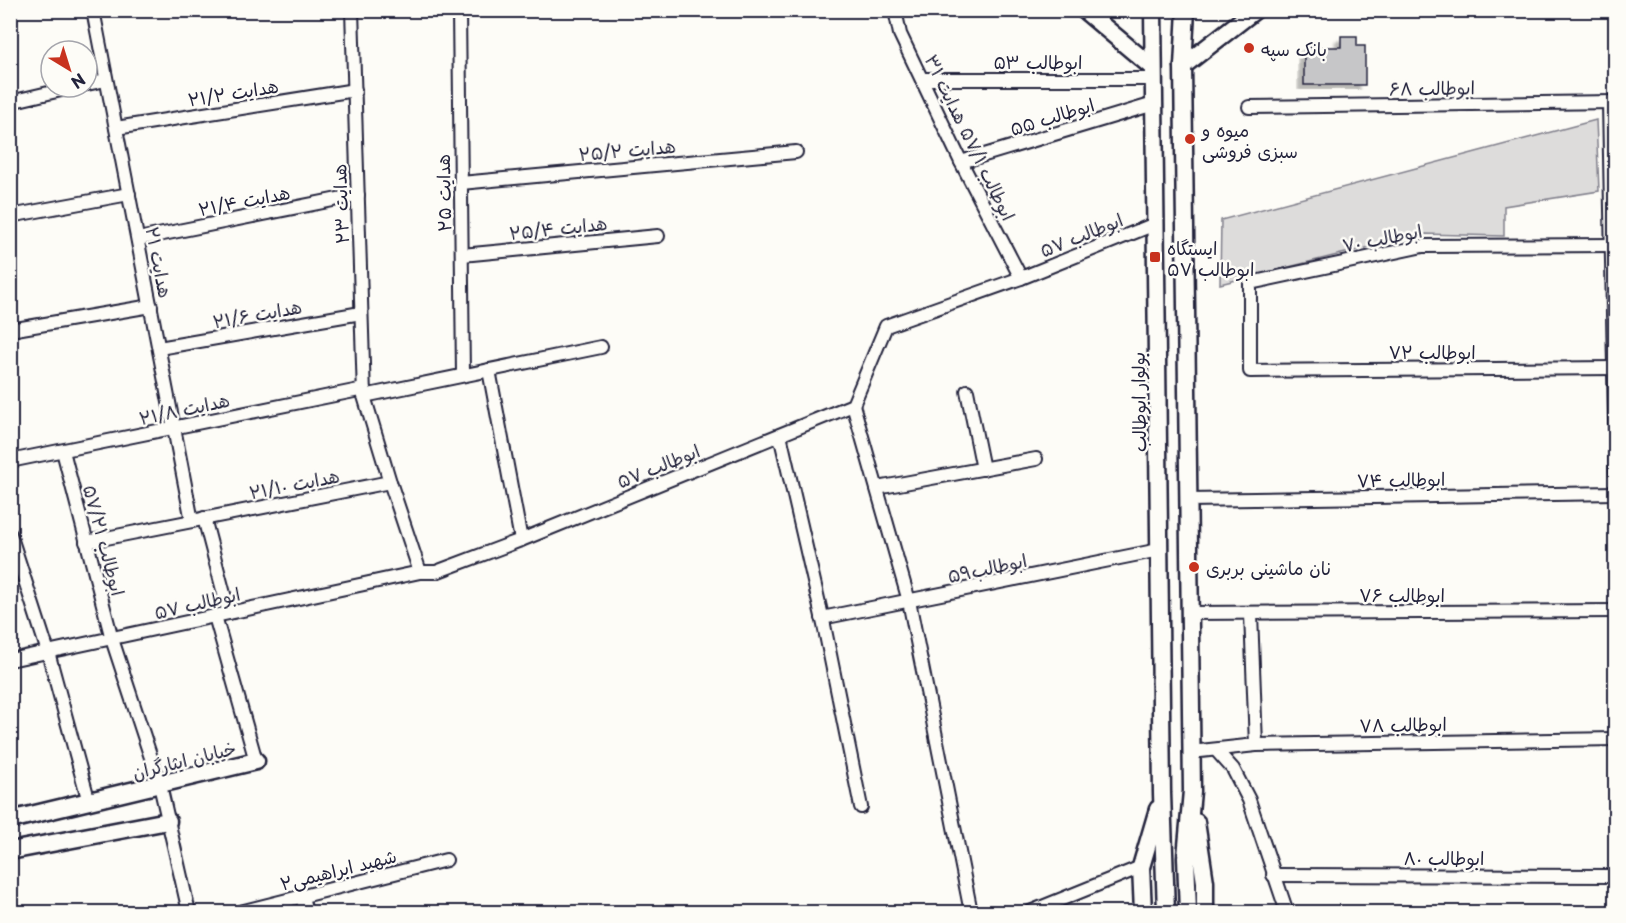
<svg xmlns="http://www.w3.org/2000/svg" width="1626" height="923" font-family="'Playpen Sans','Playpen Sans Arabic',sans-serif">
<defs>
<filter id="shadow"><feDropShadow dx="-5.5" dy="5.5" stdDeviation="1.5" flood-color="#0004"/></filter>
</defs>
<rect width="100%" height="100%" fill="#fdfcf7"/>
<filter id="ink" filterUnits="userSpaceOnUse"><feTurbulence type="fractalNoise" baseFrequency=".0167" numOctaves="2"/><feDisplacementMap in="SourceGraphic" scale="12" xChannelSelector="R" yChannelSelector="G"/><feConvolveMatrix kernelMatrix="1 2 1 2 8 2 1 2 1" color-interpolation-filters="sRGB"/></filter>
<g filter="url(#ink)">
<path fill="#dddcdb" stroke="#807f8b" stroke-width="1.5" d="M1596 120 1599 191 1504 206V236L1422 234 1220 284 1221 220Z"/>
<path fill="#c6c6c8" stroke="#22223b" stroke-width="1.5" filter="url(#shadow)" d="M1341 36H1357V46H1365V85H1304V47H1341Z"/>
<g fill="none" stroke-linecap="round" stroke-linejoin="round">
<g stroke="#22223b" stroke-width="16">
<g id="street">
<path d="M93 10 192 521"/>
<path d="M352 10 364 396 390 482 420 572"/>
<path d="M459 10 463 375"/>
<path d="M895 10 900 34 961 162 1021 278"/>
<path d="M922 79H1154"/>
<path d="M87 84 106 80"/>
<path d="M10 102 74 87"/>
<path d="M1609 103 1616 473"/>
<path d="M1249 107 1614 102"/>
<path d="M116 128 355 90"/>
<path d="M961 162 1154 104"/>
<path d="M461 183 796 152"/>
<path d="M10 216 129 194"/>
<path d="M138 239 358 195"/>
<path d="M1616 245 1423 246 1250 283V371L1616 368"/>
<path d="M462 255 658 236"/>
<path d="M10 330 151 306"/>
<path d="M159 348 361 313"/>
<path d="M489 370 521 540"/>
<path d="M967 391 983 469"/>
<path d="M364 396 601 347"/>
<path d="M853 405 909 601 971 912"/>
<path d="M780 435 824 625 861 807"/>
<path d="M63 451 112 639 160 785 189 912"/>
<path d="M10 461 364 389"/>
<path d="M877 488 1036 459"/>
<path d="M1188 500 1616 493"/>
<path d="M204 518 229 613"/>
<path d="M10 534 48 652 89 802"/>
<path d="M86 542 390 482"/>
<path d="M1189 613 1616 611"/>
<path d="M1251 614 1256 745"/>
<path d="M215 616 256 761"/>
<path d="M822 618 1159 550"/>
<path d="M10 660 420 572H436L521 540 853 405 886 326 1021 278 1155 224"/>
<path d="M1216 750 1233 769 1249 800 1287 912"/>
<path d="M1191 752 1256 745 1616 739"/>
<path d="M1273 875 1616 876"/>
<path d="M302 897 306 912"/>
<path d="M240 912 446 860"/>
<path d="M1030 912 1141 867"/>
</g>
</g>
<g stroke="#22223b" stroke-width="21">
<g id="secondary">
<path d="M1084 10 1153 68"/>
<path d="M1153 10 1162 793 1166 912"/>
<path d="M1186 10 1183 66 1192 791 1186 857 1188 912"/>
<path d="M1183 66 1255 10"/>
<path d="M10 820 256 761"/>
<path d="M1196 822 1205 882V912"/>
<path d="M10 851 168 821"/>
<path d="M1143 912 1141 867 1158 809"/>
</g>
</g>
<use href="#street" stroke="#fdfcf7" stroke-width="12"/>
<use href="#secondary" stroke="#fdfcf7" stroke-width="16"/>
</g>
</g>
<g fill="#c8321e" stroke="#fdfcf7" stroke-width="2">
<circle cx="1249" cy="48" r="6"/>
<circle cx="1190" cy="139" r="6"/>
<rect x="1149" y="251" width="12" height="12" rx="3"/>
<circle cx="1194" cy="567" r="6"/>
</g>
<g text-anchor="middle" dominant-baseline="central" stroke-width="5" stroke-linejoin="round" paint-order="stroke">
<g font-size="18" fill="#22223b" stroke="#fdfcf7" text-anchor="start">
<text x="1261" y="48">بانک سپه</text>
<text x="1202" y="129">میوه و<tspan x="1202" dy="21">سبزی فروشی</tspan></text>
<text x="1167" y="247">ایستگاه<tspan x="1167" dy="21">ابوطالب ۵۷</tspan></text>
<text x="1206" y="567">نان ماشینی بربری</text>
</g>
<g font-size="18" fill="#22223b" stroke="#fdfcf7">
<text x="1038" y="61">ابوطالب ۵۳</text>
<text transform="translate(1432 87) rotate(-1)">ابوطالب ۶۸</text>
<text transform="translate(233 92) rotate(-9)">هدایت ۲۱/۲</text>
<text transform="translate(1052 116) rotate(-17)">ابوطالب ۵۵</text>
<text transform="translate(971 137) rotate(64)">ابوطالب ۵۷/۱ هدایت ۳۱</text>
<text transform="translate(627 149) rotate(-5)">هدایت ۲۵/۲</text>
<text transform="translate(443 193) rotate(-91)">هدایت ۲۵</text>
<text transform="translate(244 200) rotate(-11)">هدایت ۲۱/۴</text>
<text transform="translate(340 204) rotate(-92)">هدایت ۲۳</text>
<text transform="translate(558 227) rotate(-6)">هدایت ۲۵/۴</text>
<text transform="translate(1081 234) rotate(-22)">ابوطالب ۵۷</text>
<text transform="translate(1382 237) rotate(-11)">ابوطالب ۷۰</text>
<text transform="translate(160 262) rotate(79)">هدایت ۲۱</text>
<text transform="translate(257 313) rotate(-10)">هدایت ۲۱/۶</text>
<text x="1432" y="351">ابوطالب ۷۲</text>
<text transform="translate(1138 402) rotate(-91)">بولوار ابوطالب</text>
<text transform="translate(184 408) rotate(-12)">هدایت ۲۱/۸</text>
<text transform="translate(658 465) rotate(-22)">ابوطالب ۵۷</text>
<text transform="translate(1401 479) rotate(-1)">ابوطالب ۷۴</text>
<text transform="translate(294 483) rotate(-11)">هدایت ۲۱/۱۰</text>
<text transform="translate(105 540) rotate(75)">ابوطالب ۵۷/۲۱</text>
<text transform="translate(987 567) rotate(-12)">ابوطالب۵۹</text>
<text x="1402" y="594">ابوطالب ۷۶</text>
<text transform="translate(197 602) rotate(-13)">ابوطالب ۵۷</text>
<text transform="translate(1403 724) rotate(-1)">ابوطالب ۷۸</text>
<text transform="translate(184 759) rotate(-14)">خیابان ایثارگران</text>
<text x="1444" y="857">ابوطالب ۸۰</text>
<text transform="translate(338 869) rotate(-14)">شهید ابراهیمی۲</text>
</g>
</g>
<rect width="1626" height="923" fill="none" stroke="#fdfcf7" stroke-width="36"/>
<rect x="18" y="18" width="1590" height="887" fill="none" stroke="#22223b" stroke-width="2" filter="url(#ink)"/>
<g transform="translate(69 69) rotate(142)"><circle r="28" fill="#fdfcf7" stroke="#a5a5ac" stroke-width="1.5"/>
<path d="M0-4.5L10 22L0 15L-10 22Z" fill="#c8321e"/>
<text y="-9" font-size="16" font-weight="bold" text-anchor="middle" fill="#22223b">N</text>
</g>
</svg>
